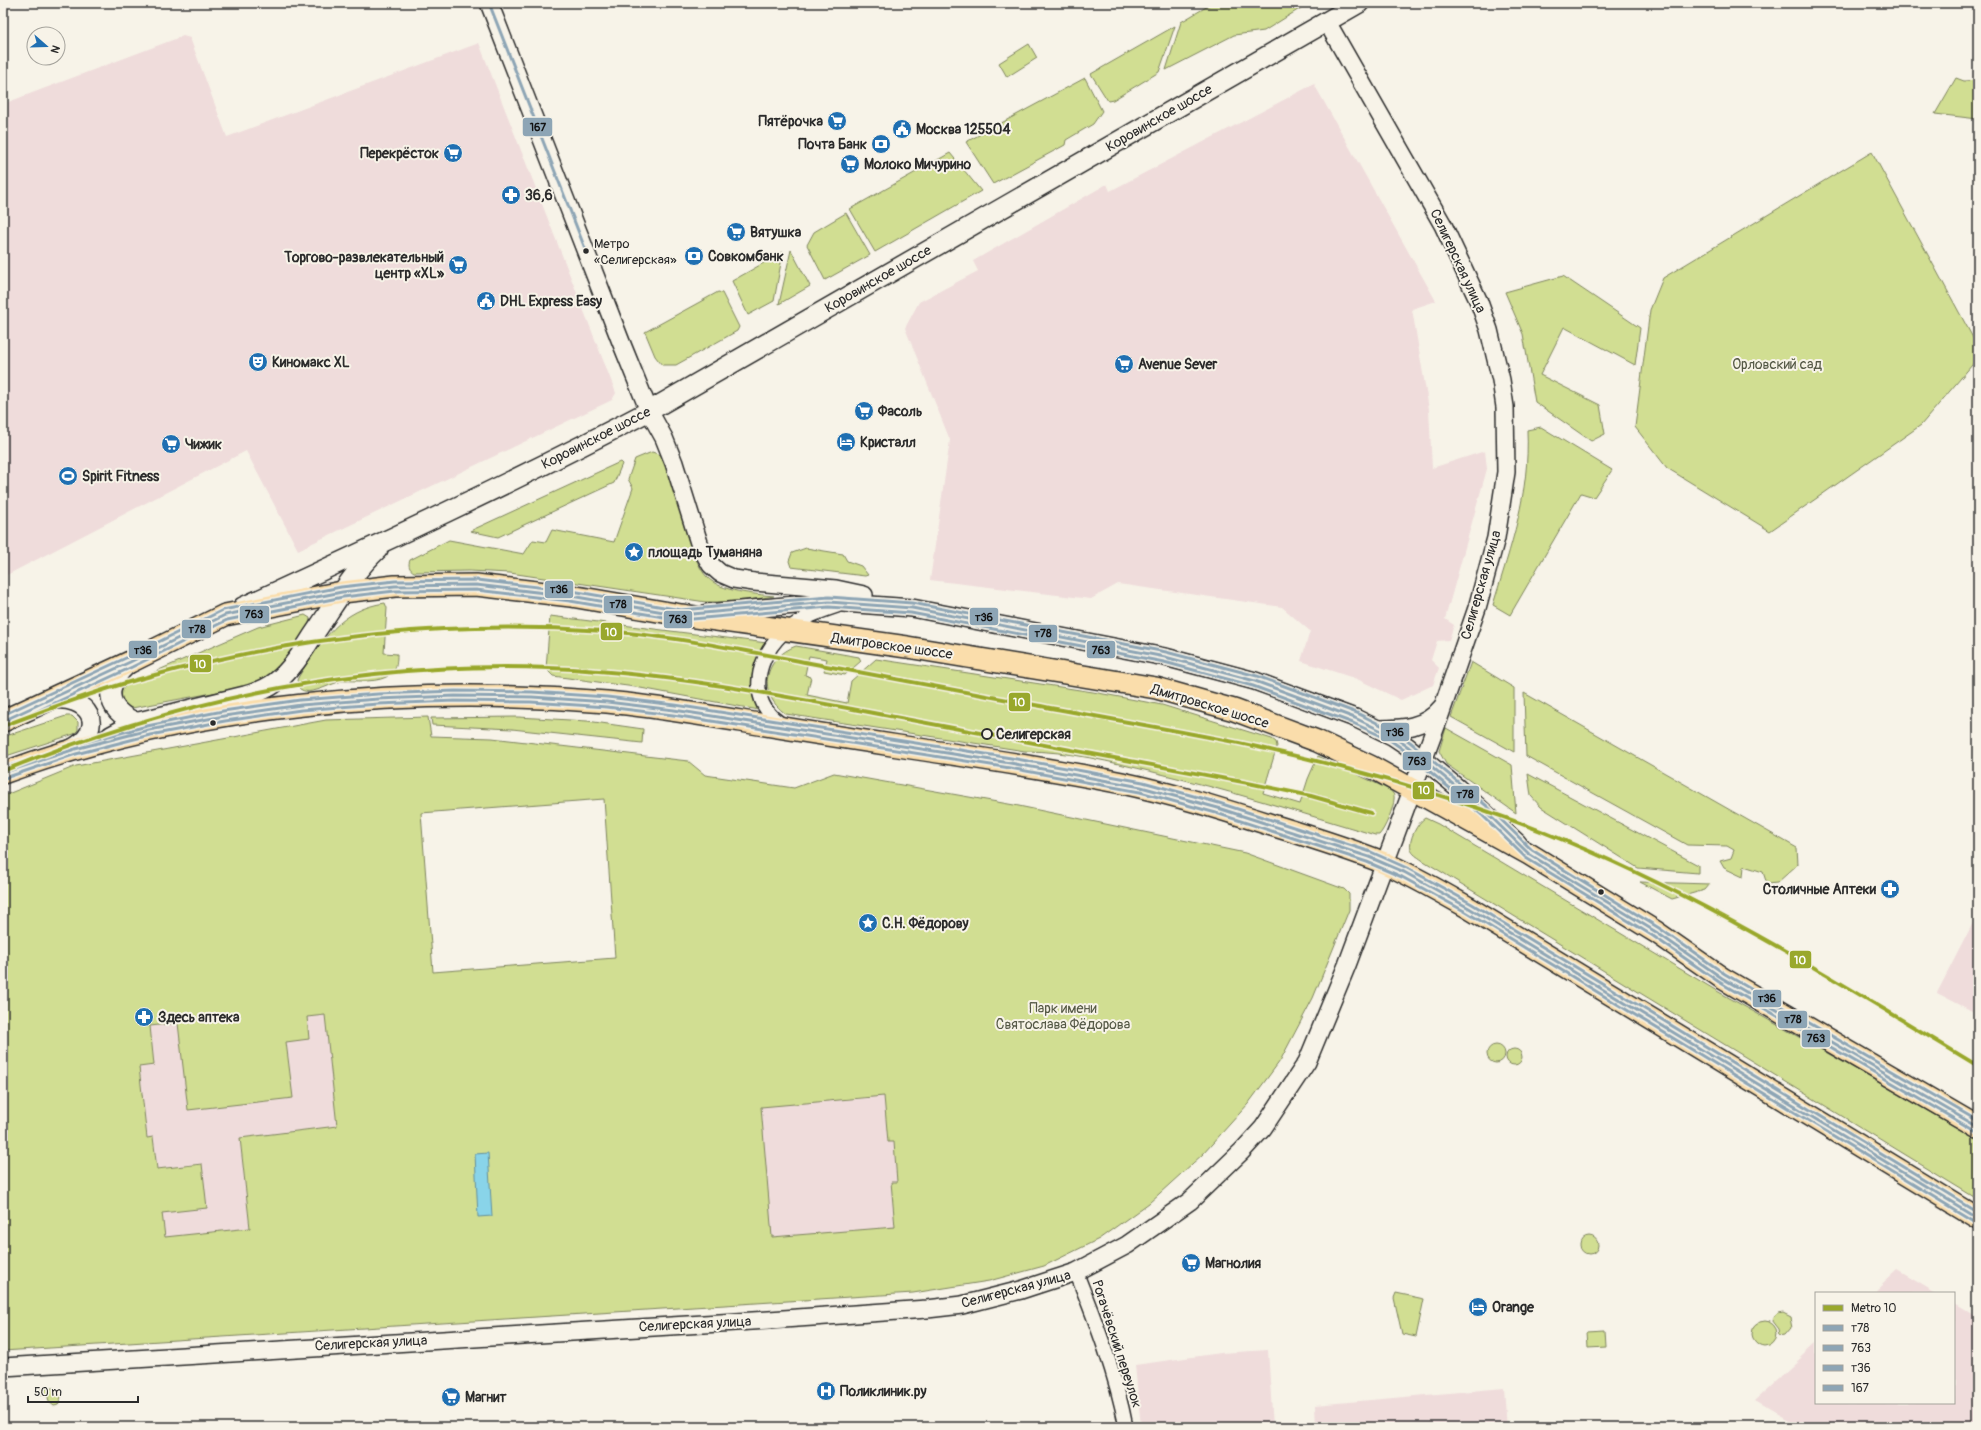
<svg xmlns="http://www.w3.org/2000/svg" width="1981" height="1430" font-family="Pangolin,sans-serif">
<rect width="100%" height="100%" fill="#f7f3e8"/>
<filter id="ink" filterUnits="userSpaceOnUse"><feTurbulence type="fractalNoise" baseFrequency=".025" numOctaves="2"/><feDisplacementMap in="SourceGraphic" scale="8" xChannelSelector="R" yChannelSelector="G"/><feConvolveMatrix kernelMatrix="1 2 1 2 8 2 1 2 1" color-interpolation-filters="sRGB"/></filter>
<g filter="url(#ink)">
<g fill="#efdcdb">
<path d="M183 36 190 38 227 137 479 43 616 393 612 400 298 550 246 451 3 577V104Z"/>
<path d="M1314 84 1436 301 1412 309 1429 409 1432 468 1485 451 1487 469 1445 619 1454 625 1449 640 1437 641 1431 660 1439 668 1433 685 1401 700 1357 679 1301 661 1310 631 1282 607 1118 584 1091 599 930 580 950 440 905 328 919 302 978 271 973 261 1107 184 1110 191Z"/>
<path d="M1978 913V1014L1937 993Z"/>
<path d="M325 1015 337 1126 240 1138 250 1228 165 1238 162 1213 202 1164 157 1169 153 1137 147 1138 139 1067 154 1065 150 1026 178 1023 292 1098 286 1042 307 1017Z"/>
<path d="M884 1096 888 1142H894L897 1182 891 1183 895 1227 771 1238 761 1106Z"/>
<path d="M1897 1270 1936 1293H1872Z"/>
<path d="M1954 1303 1978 1317V1427H1802L1755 1400 1816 1344V1403H1954Z"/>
<path d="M1268 1350 1273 1427H1141L1135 1365 1221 1353Z"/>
<path d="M1504 1388 1507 1427H1316L1315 1405Z"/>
</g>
<g fill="#d1de92" stroke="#7e845e" fill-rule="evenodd">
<path d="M1213 3H1309L1264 31 1234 35 1166 70 1181 22Z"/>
<path d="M1175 26 1159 72 1113 100 1108 101 1091 74Z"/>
<path d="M1029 44 1037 58 1007 77 999 63Z"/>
<path d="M1085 78 1102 111 1093 124 1066 140 1065 145 993 184 966 142Z"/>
<path d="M1956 78 1964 81 1978 80V119L1935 114Z"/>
<path d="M1872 152 1978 347V358L1921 425 1770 531 1667 468 1635 427 1650 310 1663 278Z"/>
<path d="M950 153 981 191 875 252 850 209Z"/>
<path d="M846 213 870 255 825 280 807 245 814 232Z"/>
<path d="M791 250 810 286 779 304Z"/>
<path d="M783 252 774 301 748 315 732 281Z"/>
<path d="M1563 276 1640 328 1635 365 1564 327 1540 375 1600 405 1605 434 1591 441 1535 402 1523 334 1505 292Z"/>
<path d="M718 292 722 293 739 327 737 331 676 365H662L655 356 645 332Z"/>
<path d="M1541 427 1612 470 1594 497 1581 493 1510 615 1493 605C1511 545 1530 494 1527 430Z"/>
<path d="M652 452 661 455 667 465C675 490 690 560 707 577 721 592 754 594 774 596L739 602H706L510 573 469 571 414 572C409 569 408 565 410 560L449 540 524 554 533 540 546 542 552 530 614 542 633 488 628 479 635 459Z"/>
<path d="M620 462 622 464 614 483 498 537 470 531Z"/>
<path d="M806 548 843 554 847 561 861 566 868 575 865 576 791 567 789 561 792 553Z"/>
<path d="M385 603 387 608 384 653 397 654C397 660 397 670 391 674 379 684 357 680 343 681 330 683 309 698 299 688L297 680 299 676C321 641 341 609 385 603Z"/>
<path d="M305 615 310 618 309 624 287 659 269 676 250 686 132 708 127 706 121 699 122 689 129 683 258 627Z"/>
<path d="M550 616 767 643C750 663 747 686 759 710L635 687 553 676 546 669Z"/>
<path d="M796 646 859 657 861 661 845 675 824 671 827 659 809 656 805 675 811 677 807 695 847 703 851 681 876 659 1093 692 1162 705 1272 739 1276 742 1277 746 1263 793 1300 804 1308 779 1318 756 1388 789C1391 791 1395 794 1394 799 1394 807 1385 829 1379 835H1375C1301 813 1228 790 1153 772 1111 762 1068 751 1025 751L786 714C756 693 764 658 796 646Z"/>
<path d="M1471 662 1514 688V752L1451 717Z"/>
<path d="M1524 693 1797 848 1798 864 1777 883 1767 884 1763 872 1744 866 1743 877 1724 868 1720 861 1731 858 1734 850 1727 846 1687 845 1526 756Z"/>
<path d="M66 716H72L78 722V730L74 734 3 757V737Z"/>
<path d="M428 717 431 736 492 738 688 761 705 775 794 788 834 773 1014 805 1245 853 1344 889 1349 894V910L1313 998 1280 1061 1248 1104 1203 1154 1149 1203 1099 1239 1044 1266 989 1281 913 1293 3 1351V796L76 766 326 720ZM604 799 615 958 433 972 421 813ZM325 1015 337 1126 240 1138 250 1228 165 1237 162 1213 207 1208 202 1164 157 1169 153 1137 147 1138 139 1067 154 1065 150 1026 178 1023 188 1110 293 1098 286 1042 309 1039 307 1017ZM884 1096 888 1142H894L897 1182H891L895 1227 772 1237 761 1107Z"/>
<path d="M518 717 587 721 643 729 642 743 512 729 432 725 431 718Z"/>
<path d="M1446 728 1512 765 1516 813 1446 764 1439 751Z"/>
<path d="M1528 774 1698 865V873L1638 868 1541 807 1531 796Z"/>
<path d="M1425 818 1438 824 1717 991 1845 1063 1978 1140V1199L1422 860C1418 857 1412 854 1411 849 1408 840 1418 822 1425 818Z"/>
<path d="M1640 882 1710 884 1705 890 1672 899Z"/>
<circle cx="1496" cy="1054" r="9"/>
<circle cx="1514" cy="1057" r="8"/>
<circle cx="1589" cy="1245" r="9"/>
<path d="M1396 1293 1424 1299 1416 1337 1402 1334 1394 1298Z"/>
<path d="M1783 1313 1791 1317 1793 1327 1787 1334 1781 1335 1780 1329 1773 1320 1778 1314Z"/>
<circle cx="1765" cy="1334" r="13"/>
<path d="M1605 1330 1606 1347 1588 1348 1587 1331Z"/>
<path d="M54 1388 63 1392 58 1405 54 1406 49 1402 48 1397 38 1393 39 1389Z"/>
</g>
<path fill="#89d4e9" stroke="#63909d" d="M488 1153 492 1216 478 1217 475 1154Z"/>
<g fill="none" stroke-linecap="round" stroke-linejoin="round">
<g stroke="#2b2b2b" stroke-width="16">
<g id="minor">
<path d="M785 726C744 704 756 654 787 630 802 618 819 612 837 606"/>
<path d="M1076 1272C1096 1322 1116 1374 1126 1427"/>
</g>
</g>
<g stroke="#2b2b2b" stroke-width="20">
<g id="tertiary">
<path d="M489 3 621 342 649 411 664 438 674 463 700 546 711 565 720 573 734 579 754 582 836 589 864 595"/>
<path d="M707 613 829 602 912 608 1165 657 1255 681 1355 718 1392 736 1407 746 1458 788 1518 843"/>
<path d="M49 701C88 693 110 729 70 749"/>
<path d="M1378 729C1402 729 1425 728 1441 708"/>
<path d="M3 1367 769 1320 927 1309 962 1305 1021 1290 1076 1272 1127 1245 1190 1201 1242 1151 1263 1128 1307 1062 1347 965 1439 718 1477 608 1496 538 1506 472 1505 407 1501 380 1489 330 1479 302 1443 225 1327 22"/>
</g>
</g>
<g stroke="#2b2b2b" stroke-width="22">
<g id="secondary">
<path d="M243 607C380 544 516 481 649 411L1359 3"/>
<path d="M130 662C99 688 107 714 144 725"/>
<path d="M111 736 135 723 245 696C256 693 267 689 276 682 291 670 302 653 312 637 333 607 351 574 378 549"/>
</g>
</g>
<g stroke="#2b2b2b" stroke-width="24">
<g id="primary">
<path d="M3 721 130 662 225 615 342 592 395 586 476 585 571 596 681 615 907 647 1156 688 1234 710 1317 741 1370 766 1529 854 1656 932 1722 978 1978 1127"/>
<path d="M3 773C191 704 408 685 607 702 652 706 696 714 741 721 794 730 846 738 898 746 973 757 1048 768 1122 783 1174 794 1224 810 1275 826 1311 837 1347 848 1382 862 1412 875 1441 892 1469 908L1978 1218"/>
</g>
</g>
<use href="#minor" stroke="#f7f3e8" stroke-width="13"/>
<use href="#tertiary" stroke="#f7f3e8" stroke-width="17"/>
<use href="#secondary" stroke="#f7f3e8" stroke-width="19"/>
<use href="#primary" stroke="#faddab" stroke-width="21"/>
<g stroke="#f7f3e8" stroke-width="6">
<g id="bus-1">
<path d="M3 721 130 662 225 615 342 592 395 586 476 585 571 596 681 615 829 602 912 608 1165 657 1255 681 1355 718 1392 736 1407 746 1485 811 1529 854 1656 932 1722 978 1978 1127"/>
<path d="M3 773 75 749 149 730 224 716 301 705 378 699 455 696 532 697 607 702 674 710 1010 763 1141 787 1218 808 1369 857 1404 872 1469 908 1978 1218"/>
</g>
</g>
<g stroke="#f7f3e8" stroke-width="6">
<g id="bus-2">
<path d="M5 726 132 667 227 620 343 597 395 591 476 590 570 601 681 620 829 607 911 613 1164 662 1253 686 1353 723 1390 740 1404 750 1482 815 1526 858 1653 936 1719 982 1975 1131"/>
<path d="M5 778 76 754 150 735 225 721 301 710 378 704 455 701 531 702 607 707 673 715 1010 768 1140 792 1216 813 1367 862 1402 877 1466 912 1975 1222"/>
</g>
</g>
<g stroke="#f7f3e8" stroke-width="6">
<g id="bus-3">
<path d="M3 715 128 657 223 610 341 587 395 581 477 580 572 591 681 610 829 597 912 603 1166 652 1257 676 1357 713 1395 732 1410 742 1488 807 1532 850 1659 928 1725 974 1978 1121"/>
<path d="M3 768 74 745 147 726 223 711 300 700 378 694 455 691 532 692 607 697 675 705 1011 758 1143 782 1219 803 1371 852 1407 868 1472 904 1978 1212"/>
</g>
</g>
<g stroke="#f7f3e8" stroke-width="6">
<path id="bus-4" d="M489 3 586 251"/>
</g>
<use href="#bus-1" stroke="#8da5b5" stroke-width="3"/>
<use href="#bus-2" stroke="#8da5b5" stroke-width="3"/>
<use href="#bus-3" stroke="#8da5b5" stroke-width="3"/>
<use href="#bus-4" stroke="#8da5b5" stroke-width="3"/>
<g stroke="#f7f3e8" stroke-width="7">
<g id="metro-1">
<path d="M3 726C52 708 100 689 151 676 298 636 452 620 604 631 673 636 742 650 810 663 885 677 960 691 1035 705 1103 718 1171 729 1239 743 1351 767 1462 798 1568 842 1712 902 1844 985 1978 1066"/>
<path d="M3 771C163 705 332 667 505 667 633 667 759 691 884 715 1006 738 1127 760 1248 783L1311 796 1371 813"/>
</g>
</g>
<use href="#metro-1" stroke="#99a82c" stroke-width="4"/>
</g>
</g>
<defs>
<g id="supermarket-disc" transform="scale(1)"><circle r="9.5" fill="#1f6fb2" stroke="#f7f3e8"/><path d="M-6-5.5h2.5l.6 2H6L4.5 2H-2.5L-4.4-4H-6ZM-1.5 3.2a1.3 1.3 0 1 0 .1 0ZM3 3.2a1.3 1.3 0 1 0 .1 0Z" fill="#fff"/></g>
<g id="civic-disc" transform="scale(1)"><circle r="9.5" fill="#1f6fb2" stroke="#f7f3e8"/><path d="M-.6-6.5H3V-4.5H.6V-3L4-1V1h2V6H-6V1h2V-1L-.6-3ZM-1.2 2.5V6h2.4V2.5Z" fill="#fff"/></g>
<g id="bank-disc" transform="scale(1)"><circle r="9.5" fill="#1f6fb2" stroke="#f7f3e8"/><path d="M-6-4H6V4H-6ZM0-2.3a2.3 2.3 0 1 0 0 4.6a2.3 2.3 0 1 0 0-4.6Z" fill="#fff"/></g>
<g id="pharmacy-disc" transform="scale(1)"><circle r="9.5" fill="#1f6fb2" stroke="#f7f3e8"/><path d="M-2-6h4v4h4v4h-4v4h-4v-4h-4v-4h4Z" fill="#fff"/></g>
<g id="theatre-disc" transform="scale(1)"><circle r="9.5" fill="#1f6fb2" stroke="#f7f3e8"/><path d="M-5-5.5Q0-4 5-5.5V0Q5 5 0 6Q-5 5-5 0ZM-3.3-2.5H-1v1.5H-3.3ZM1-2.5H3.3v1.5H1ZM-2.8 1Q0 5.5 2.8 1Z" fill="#fff"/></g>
<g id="hotel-disc" transform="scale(1)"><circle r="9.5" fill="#1f6fb2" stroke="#f7f3e8"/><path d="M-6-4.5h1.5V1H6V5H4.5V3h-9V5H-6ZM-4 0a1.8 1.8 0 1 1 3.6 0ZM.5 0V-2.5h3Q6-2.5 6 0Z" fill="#fff"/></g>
<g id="stadium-disc" transform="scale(1)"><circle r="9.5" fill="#1f6fb2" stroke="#f7f3e8"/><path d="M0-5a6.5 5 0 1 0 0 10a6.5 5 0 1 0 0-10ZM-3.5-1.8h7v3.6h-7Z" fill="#fff"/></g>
<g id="sight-disc" transform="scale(1)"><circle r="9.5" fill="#1f6fb2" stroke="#f7f3e8"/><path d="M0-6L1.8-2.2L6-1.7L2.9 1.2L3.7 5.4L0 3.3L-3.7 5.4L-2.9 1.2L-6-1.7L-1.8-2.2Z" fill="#fff"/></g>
<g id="hospital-disc" transform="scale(1)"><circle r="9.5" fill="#1f6fb2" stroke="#f7f3e8"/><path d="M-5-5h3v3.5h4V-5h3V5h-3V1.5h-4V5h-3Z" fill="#fff"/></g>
</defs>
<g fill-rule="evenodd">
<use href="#supermarket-disc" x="837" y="121"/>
<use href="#civic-disc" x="902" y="129"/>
<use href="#bank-disc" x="881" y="144"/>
<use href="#supermarket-disc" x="453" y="153"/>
<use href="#supermarket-disc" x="850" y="164"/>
<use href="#pharmacy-disc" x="511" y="195"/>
<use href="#supermarket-disc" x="736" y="232"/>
<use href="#bank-disc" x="694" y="256"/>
<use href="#supermarket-disc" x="458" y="265"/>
<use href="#civic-disc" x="486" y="301"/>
<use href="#theatre-disc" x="258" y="362"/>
<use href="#supermarket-disc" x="1124" y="364"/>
<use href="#supermarket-disc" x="864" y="411"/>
<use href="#hotel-disc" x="846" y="442"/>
<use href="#supermarket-disc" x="171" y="444"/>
<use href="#stadium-disc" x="68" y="476"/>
<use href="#sight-disc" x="634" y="552"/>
<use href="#pharmacy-disc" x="1890" y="889"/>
<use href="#sight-disc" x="868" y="923"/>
<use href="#pharmacy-disc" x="144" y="1017"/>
<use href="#supermarket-disc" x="1191" y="1263"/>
<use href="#hotel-disc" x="1478" y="1307"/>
<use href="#hospital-disc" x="826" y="1391"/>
<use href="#supermarket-disc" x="451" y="1397"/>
</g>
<g fill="#2b2b2b" stroke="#f7f3e8" stroke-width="1.5">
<circle cx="586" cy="251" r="3.5"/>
<circle cx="213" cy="723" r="3.5"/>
<circle cx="1601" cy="892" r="3.5"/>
</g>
<circle fill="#f7f3e8" stroke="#2b2b2b" stroke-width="2" cx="987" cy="734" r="5"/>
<g text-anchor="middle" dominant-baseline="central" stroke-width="4" stroke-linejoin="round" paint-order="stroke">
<g font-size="13" fill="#2b2b2b" stroke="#f7f3e8" text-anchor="start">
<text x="594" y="244">Метро<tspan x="594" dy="16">«Селигерская»</tspan></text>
</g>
<g font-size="14" fill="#2b2b2b" stroke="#f7f3e8">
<text transform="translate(1159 118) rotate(-30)">Коровинское шоссе</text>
<text transform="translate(1458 261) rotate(65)">Селигерская улица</text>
<text transform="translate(878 279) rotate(-30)">Коровинское шоссе</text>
<text transform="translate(596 438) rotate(-27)">Коровинское шоссе</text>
<text transform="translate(1481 585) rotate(-74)">Селигерская улица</text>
<text transform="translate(892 646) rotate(8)">Дмитровское шоссе</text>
<text transform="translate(1210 706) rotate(17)">Дмитровское шоссе</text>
<text transform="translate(1016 1289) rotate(-15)">Селигерская улица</text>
<text transform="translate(695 1324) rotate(-3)">Селигерская улица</text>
<text transform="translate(371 1343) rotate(-3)">Селигерская улица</text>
<text transform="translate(1117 1344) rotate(72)">Рогачёвский переулок</text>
</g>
<g font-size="14" font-weight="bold" fill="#2b2b2b" stroke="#f7f3e8" text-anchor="start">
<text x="823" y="121" text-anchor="end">Пятёрочка</text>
<text x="916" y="129">Москва 125504</text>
<text x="867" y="144" text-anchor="end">Почта Банк</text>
<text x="439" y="153" text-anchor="end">Перекрёсток</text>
<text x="864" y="164">Молоко Мичурино</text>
<text x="525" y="195">36,6</text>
<text x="750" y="232">Вятушка</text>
<text x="708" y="256">Совкомбанк</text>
<text x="444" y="257" text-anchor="end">Торгово-развлекательный<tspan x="444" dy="16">центр «XL»</tspan></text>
<text x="500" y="301">DHL Express Easy</text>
<text x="272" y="362">Киномакс XL</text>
<text x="1138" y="364">Avenue Sever</text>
<text x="878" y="411">Фасоль</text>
<text x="860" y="442">Кристалл</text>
<text x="185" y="444">Чижик</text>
<text x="82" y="476">Spirit Fitness</text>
<text x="648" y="552">площадь Туманяна</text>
<text x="1876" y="889" text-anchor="end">Столичные Аптеки</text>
<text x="882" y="923">С.Н. Фёдорову</text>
<text x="158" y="1017">Здесь аптека</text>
<text x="1205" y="1263">Магнолия</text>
<text x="1492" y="1307">Orange</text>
<text x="840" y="1391">Поликлиник.ру</text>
<text x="465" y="1397">Магнит</text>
</g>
<g font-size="14" fill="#545845" stroke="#f7f3e8">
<text x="1777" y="364">Орловский сад</text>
<text x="1063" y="1008">Парк имени<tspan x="1063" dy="16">Святослава Фёдорова</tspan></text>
</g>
<g font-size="14" font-weight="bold" fill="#2b2b2b" stroke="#f7f3e8" text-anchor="start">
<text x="996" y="734">Селигерская</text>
</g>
</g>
<g stroke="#f7f3e8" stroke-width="1.5">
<rect x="522" y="117" width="31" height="20" rx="4" fill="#8da5b5"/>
<rect x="544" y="580" width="30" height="19" rx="4" fill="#8da5b5"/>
<rect x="603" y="595" width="30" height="19" rx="4" fill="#8da5b5"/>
<rect x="239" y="605" width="31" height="19" rx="4" fill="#8da5b5"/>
<rect x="969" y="607" width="30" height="19" rx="4" fill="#8da5b5"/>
<rect x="663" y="610" width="30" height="19" rx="4" fill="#8da5b5"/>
<rect x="181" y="619" width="31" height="20" rx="4" fill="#8da5b5"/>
<rect x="600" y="622" width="23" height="19" rx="4" fill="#99a82c"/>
<rect x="1028" y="624" width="30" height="19" rx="4" fill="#8da5b5"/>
<rect x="128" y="640" width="30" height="19" rx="4" fill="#8da5b5"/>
<rect x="1086" y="640" width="30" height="19" rx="4" fill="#8da5b5"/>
<rect x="189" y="654" width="23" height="19" rx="4" fill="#99a82c"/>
<rect x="1008" y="692" width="23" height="20" rx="4" fill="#99a82c"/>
<rect x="1380" y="722" width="30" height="20" rx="4" fill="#8da5b5"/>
<rect x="1402" y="751" width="30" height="20" rx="4" fill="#8da5b5"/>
<rect x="1412" y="781" width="23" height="19" rx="4" fill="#99a82c"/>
<rect x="1450" y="785" width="30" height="19" rx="4" fill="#8da5b5"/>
<rect x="1789" y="950" width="23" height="19" rx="4" fill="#99a82c"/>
<rect x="1752" y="989" width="30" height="19" rx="4" fill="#8da5b5"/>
<rect x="1777" y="1010" width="31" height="19" rx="4" fill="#8da5b5"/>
<rect x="1801" y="1029" width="30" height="19" rx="4" fill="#8da5b5"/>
</g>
<g font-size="11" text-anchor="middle" font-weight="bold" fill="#fff">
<text x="611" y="636">10</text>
<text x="200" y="668">10</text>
<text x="1019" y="706">10</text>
<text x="1424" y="794">10</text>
<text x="1800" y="964">10</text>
</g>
<g font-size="11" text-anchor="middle" font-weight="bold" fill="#111">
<text x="538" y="131">167</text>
<text x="559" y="593">т36</text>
<text x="618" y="608">т78</text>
<text x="254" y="618">763</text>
<text x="984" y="621">т36</text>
<text x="678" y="623">763</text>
<text x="197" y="633">т78</text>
<text x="1043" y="637">т78</text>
<text x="143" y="654">т36</text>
<text x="1101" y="654">763</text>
<text x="1395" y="736">т36</text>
<text x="1417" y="765">763</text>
<text x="1465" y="798">т78</text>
<text x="1767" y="1002">т36</text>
<text x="1793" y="1023">т78</text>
<text x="1816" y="1042">763</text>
</g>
<rect width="1981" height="1430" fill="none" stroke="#f7f3e8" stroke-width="16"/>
<rect x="8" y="8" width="1965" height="1414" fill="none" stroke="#2b2b2b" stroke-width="1.5" filter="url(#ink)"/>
<rect x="1815" y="1292" width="140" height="112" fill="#f7f3e8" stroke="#a5a39c"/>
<rect x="1823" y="1305" width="20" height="6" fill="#99a82c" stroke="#a5a39c"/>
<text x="1851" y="1312" font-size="12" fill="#2b2b2b">Metro 10</text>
<rect x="1823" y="1325" width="20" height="6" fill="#8da5b5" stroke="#a5a39c"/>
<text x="1851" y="1332" font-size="12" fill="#2b2b2b">т78</text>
<rect x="1823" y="1345" width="20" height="6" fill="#8da5b5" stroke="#a5a39c"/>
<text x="1851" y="1352" font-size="12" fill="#2b2b2b">763</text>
<rect x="1823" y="1365" width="20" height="6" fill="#8da5b5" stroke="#a5a39c"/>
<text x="1851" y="1372" font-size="12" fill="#2b2b2b">т36</text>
<rect x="1823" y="1385" width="20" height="6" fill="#8da5b5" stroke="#a5a39c"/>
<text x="1851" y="1392" font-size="12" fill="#2b2b2b">167</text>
<g transform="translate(46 46) rotate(110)"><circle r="19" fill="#f7f3e8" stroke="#a5a39c"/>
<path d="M0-3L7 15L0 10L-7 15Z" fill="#1f6fb2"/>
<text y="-6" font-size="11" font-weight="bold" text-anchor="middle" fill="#2b2b2b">N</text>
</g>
<path d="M28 1396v6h110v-6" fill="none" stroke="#2b2b2b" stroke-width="2"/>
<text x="34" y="1396" font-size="12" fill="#2b2b2b" stroke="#f7f3e8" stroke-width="3" paint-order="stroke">50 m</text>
</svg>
